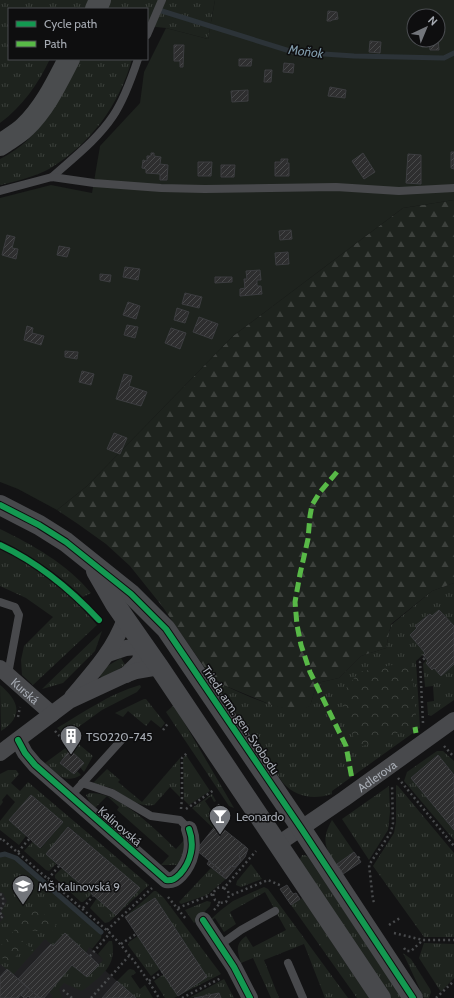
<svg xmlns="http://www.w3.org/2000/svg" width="454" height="998" font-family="Cabin,sans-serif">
<defs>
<pattern id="grass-tufts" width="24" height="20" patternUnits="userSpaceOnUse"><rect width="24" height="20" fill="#1e231e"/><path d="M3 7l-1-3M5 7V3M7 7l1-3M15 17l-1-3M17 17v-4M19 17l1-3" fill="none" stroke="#3c403c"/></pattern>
<pattern id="forest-firs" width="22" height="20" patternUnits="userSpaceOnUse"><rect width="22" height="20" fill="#1e231e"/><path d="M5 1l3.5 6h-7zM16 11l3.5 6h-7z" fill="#3c403c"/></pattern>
<pattern id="park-crowns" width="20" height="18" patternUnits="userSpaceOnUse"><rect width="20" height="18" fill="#1e231e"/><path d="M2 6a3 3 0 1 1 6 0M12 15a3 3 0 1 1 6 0" fill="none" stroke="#3c403c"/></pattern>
<pattern id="building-hatch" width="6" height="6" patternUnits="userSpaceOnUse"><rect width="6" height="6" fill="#2e2e2f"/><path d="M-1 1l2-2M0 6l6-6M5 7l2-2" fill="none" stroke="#494a4b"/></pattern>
</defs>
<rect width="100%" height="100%" fill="#131314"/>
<path fill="#202022" d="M0 866 104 960 99 965 136 998H0Z"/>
<g fill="url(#grass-tufts)">
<path d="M0 0H215L208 39 166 28 147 26V9H79L76 7 75 9H9V59H50C38 84 23 106 0 123Z"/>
<path d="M80 59H132C120 104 90 145 49 169 37 176 14 182 0 185V159C41 139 61 98 80 59Z"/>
<path d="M0 529C33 545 67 564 91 593L83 597C58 574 31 555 0 540Z"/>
<path d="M0 549C38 566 70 593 97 625L33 685 22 675 21 660 24 646 53 617 26 598 0 586Z"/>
<path d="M454 583V626L439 610 432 616 429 614 415 626 417 628 410 635 425 653 416 661 420 728 332 791V794C313 800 296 797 283 783L214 681C239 691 284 717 310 706L317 683 339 678 361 656 386 648 391 625 432 591Z"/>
<path d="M102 631 95 651 63 683 42 689Z"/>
<path d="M121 658 125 665 104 678 99 676V671Z"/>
<path d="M427 659 428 661 426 663 431 670 434 668 441 676 454 664V700L431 716 428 715 427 702 434 701 433 686 425 687 423 664Z"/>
<path d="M0 685C18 700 25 716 1 731Z"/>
<path d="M140 685 141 687 137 692 102 710 66 736 57 728C84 712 109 694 140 685Z"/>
<path d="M144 699H146L165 723 161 728 151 720 146 726 128 711 123 717 115 713Z"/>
<path d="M174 705 234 808 229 806 166 712Z"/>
<path d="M75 741 93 756 84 772 80 767 84 763 70 751 60 762 74 774 77 771 81 775C64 785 57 773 45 763Z"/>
<path d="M437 751H443L454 761V774L437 755 411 778 454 830V840L404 781 407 772Z"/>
<path d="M186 755 210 791 189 805 184 800 183 758Z"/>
<path d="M180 758V797L170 787 154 805C136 808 126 795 111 788 105 786 98 786 93 783L107 769 120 780 118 782 142 802Z"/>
<path d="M8 770H16L19 774 11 783 20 791 28 782 149 885 109 922 105 923 90 908 97 898 116 915 139 888 69 827 46 854 57 863 49 871 46 870 24 851 33 841 41 848 63 822 31 795 9 820 26 836 19 845 0 830V821L15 802 7 794 2 800 3 802 0 806V774Z"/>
<path d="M396 785 398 786 454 853V937H424L373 866 394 833 396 822Z"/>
<path d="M389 786 390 812 388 830 369 860 342 819Z"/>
<path d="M90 793C118 791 156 830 176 849L185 839V857L176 865H161L169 856 117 810 119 807 107 796 95 808 89 801 86 795Z"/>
<path d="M212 794 216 801 214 802 211 796 205 801 219 822 214 829 192 808Z"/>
<path d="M332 820 354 852 335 865C325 847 321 839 332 820Z"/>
<path d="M0 853H9L17 857 102 932 101 938 92 949 89 947 86 953 65 933 53 946 45 939 13 975 0 964V922L5 916 1 912 7 901 3 893 0 892Z"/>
<path d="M302 855H305L308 857 402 998H391L302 864 300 859Z"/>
<path d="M251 864 262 879 241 887 236 885 237 881Z"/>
<path d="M62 868 92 894 83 902H81L55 878V875Z"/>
<path d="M211 868 226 879 207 895 181 904 179 902Z"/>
<path d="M264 887 268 889 348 998H325L304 944 264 960 279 998H271L253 958 241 963C237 951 235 944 246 936L253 947 286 930 265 892 230 912 236 924 224 932 215 918 199 930 221 910 233 901Z"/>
<path d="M154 891H156L164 898 221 974 174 998H165L154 981 164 974 178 996 207 977 155 898 125 917Z"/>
<path d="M302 898 369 998H357L291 905Z"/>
<path d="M207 901 211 902 210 906 194 923 185 910Z"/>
<path d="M138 936 160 969 151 976 128 945 129 942Z"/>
<path d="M109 941H112C117 966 102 975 85 989L81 991 64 983 59 989 62 998H52L53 996 49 992 72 965 87 977 103 960 98 954Z"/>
<path d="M424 943 454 944V978L441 992 419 958Z"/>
<path d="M403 953 411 959 430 989 431 992 429 998H424Z"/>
<path d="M130 969 134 970 136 973 131 976 140 989 145 985 153 998H136L117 981 128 970Z"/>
<path d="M224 979 234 998H221L219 993 189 998Z"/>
</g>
<path fill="url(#forest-firs)" d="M454 200V583L432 591 391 624 386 648 361 656 339 678 317 683 310 706 304 709H288L274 706 214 681 162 606 130 566 106 544 78 524 57 510 87 486 233 336 403 208Z"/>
<g fill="url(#park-crowns)">
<path d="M411 661 417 726 357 748 340 696 359 672Z"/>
<path d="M35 906 56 925 51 932 25 930 19 938 34 951 32 953 24 947 9 964 0 956V947Z"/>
</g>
<path fill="#1e231e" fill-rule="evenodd" d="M215 0H454V200L403 208 233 336 87 486 57 510 18 489 0 482V198L51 185 92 193 100 146 140 103 144 72 166 28 208 39ZM414 16H438V40H414Z"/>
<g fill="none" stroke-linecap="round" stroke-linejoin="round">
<g stroke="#2c3338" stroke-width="5">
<path d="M162 11 293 52 354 56 444 58 454 53"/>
<path d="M0 855 5 854 16 858 101 932"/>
</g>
</g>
<g fill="url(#building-hatch)" stroke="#3c3d40">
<path d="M328 11 337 12 338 19 332 20 331 21H327Z"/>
<path d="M438 37 439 50H430L429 40H438Z"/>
<path d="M370 41 381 42 380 53 369 52Z"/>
<path d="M174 45H184L183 67H180V61H174Z"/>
<path d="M239 59H252L251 66H239Z"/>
<path d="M284 63 294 64 293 73 283 72Z"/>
<path d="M265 70H272L271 82H264Z"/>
<path d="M330 87 346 90 345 98 328 96Z"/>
<path d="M248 90V101L232 102 231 91Z"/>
<path d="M451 152H454V169L451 168Z"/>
<path d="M151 153H154V156L161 157 160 164 168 165 167 180H160V174L146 173V169L142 168 143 160 147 161V156H151Z"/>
<path d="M363 153 375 172 364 179 352 161Z"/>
<path d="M408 154 421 155V184L406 183Z"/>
<path d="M281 159H288L287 163H289V176H275V162H281Z"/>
<path d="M198 162H212L211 176H198Z"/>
<path d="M221 165H235L234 177H221Z"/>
<path d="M291 230 292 239 280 240 279 231Z"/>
<path d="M7 235 15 237 12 248 18 249 16 259 2 255Z"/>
<path d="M59 246 70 248 67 257 57 255Z"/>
<path d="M288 252 289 264 276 265 275 253Z"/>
<path d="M125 267 140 269 138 280 123 277Z"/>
<path d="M260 270 261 280H257V286H261L262 294 240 296V289L245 288 244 279H247L246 271Z"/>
<path d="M100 274 111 275 110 282 100 280Z"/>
<path d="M215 277H232V282L215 283Z"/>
<path d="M185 293 202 297 199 308 182 304Z"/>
<path d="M128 302 140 306 136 319 123 315Z"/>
<path d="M177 308 189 312 185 323 174 320Z"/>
<path d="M199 317 218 324 212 339 193 332Z"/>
<path d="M127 325 138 327 135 338 124 335Z"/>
<path d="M27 326 33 328 32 333 44 336 41 345 24 340Z"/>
<path d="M171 328 186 333 180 349 165 343Z"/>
<path d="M65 351 78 352 77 359 65 357Z"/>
<path d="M82 371 94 374 91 385 79 382Z"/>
<path d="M124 374 132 376 129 386 147 392 141 406 116 399Z"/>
<path d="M114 433 127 438 120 454 107 449Z"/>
<path d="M439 610 454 626V664L441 676 434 668 432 670 426 663 428 661 423 655 425 653 410 635 417 628 415 626 430 614 432 616Z"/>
<path d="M70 750 84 763 74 774 60 763Z"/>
<path d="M438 755 454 775V830L411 778Z"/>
<path d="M31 795 63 822 40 848 9 820Z"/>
<path d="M217 824 246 847 239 856 241 860 235 867 230 866 224 873 196 850Z"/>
<path d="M68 827 140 888 116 915 46 854Z"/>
<path d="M246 847 248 849 245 857 226 879 222 876 230 866 235 867 241 860 239 856Z"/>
<path d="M354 852 361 862 343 874 337 864Z"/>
<path d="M209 861 224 873 222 876 207 864Z"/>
<path d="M287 885 293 894 296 893 300 899 291 905 280 889Z"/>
<path d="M155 898 207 977 178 996 125 917Z"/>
<path d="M65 933 99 965 87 977 72 965 44 998H40L18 979 51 944 53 946Z"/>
<path d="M7 969 27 987 18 998H0V977Z"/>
<path d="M117 981 136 998H102Z"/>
<path d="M27 987 40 998H30L28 996 26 998H24L21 995Z"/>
<path d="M219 993 221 998H194Z"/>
</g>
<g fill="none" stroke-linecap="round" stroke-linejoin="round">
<g stroke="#494b4d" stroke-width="2.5" stroke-dasharray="2 3" stroke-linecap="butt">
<path d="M99 620 102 624"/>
<path d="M18 717 20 707"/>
<path d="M423 723 420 662 425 658"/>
<path d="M163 730 169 722"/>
<path d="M55 731 65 742"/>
<path d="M444 746 454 757"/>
<path d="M398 778 454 846"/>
<path d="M218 806 222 803"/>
<path d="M181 809 182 798V758L188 752"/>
<path d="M186 809 214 790"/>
<path d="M0 840 1 838 110 933C129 953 145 975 159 998"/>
<path d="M18 852 30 838"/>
<path d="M358 858 362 855"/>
<path d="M48 879 59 866"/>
<path d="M224 888 228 891 229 896"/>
<path d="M0 894 2 895C4 901 4 905 0 910"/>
<path d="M213 894 215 900 220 903"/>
<path d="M168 897 186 919"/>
<path d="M374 902 373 900 369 865 391 832 393 823 392 785"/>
<path d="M83 908 93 896"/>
<path d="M178 908 213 894C215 889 218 886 224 888L256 851"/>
<path d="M214 910 220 903 226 902 229 896 268 880 282 886"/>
<path d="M0 913 3 916 0 919"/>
<path d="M389 925 400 918"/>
<path d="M107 930 152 888"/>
<path d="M394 933 423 940"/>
<path d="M121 944 136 934"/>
<path d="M404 948 406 951H411L423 940H454"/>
<path d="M90 956 110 933"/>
<path d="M149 981 162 972"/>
<path d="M63 990 72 998"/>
<path d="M91 998 129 956"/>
<path d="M182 998 221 978"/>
<path d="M436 998 454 981"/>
</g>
<g stroke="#48494c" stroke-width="8">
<path d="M147 35 162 0"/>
<path d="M52 177C73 158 97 140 113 116 124 100 132 77 138 59"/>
<path d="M0 191 52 177 94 183 161 188 205 189 336 187 399 191 454 188"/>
<path d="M0 602 15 607 19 615 8 674"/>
<path d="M82 783 112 793 151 816 180 820 189 829"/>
<path d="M70 797 125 736"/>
<path d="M220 945 241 930 275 911"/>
<path d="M288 963 303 998"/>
</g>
<g stroke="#48494c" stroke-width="16">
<path d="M108 654 126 648 145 646 139 662 126 675"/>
<path id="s1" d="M0 668 52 714"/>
<path d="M72 697C94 671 113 651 125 619"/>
<path d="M18 740 25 753 35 765 166 880C172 881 175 879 180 874 191 862 195 845 189 829"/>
<path d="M0 753 69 701 125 675 136 671 159 667"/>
<path id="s2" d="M278 844 344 799 454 720"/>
<path d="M203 920 234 967 250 998"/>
</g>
<g stroke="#48494c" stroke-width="20">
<path d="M0 505 39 525 66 542 131 594 166 629 301 828 413 998"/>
<path d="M96 571 115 604 159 667 381 998"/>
</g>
<g stroke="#4a4c4e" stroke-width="22">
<path d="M96 9 100 0"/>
<path d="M0 145C8 139 18 134 25 127 45 108 57 82 69 59"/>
</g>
<g stroke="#58b947" stroke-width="5" stroke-dasharray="10 5" stroke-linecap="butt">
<path d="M337 472 320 492 312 505 310 516 308 539 300 574 295 602 297 625 301 645 310 672 346 746 352 779"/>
<path d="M415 727 416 733"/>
</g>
<g stroke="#0e0e0f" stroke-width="8">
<g id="cycleway">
<path d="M0 505 39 525 66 542 131 594 166 629 301 828 413 998"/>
<path d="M0 545C39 563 70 589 99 620"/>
<path d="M18 740 25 753 35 765 166 880C172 881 175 879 180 874 191 862 195 845 189 829"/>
<path d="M203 920 234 967 250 998"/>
</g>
</g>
<use href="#cycleway" stroke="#139951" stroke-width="6"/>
</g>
<defs>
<g id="building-pin" transform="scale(1.15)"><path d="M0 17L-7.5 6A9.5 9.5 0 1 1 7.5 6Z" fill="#73767b" stroke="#0e0e0f"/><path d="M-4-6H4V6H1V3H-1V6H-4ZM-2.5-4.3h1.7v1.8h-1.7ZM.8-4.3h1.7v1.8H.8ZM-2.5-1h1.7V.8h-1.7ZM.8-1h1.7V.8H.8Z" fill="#fff"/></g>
<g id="bar-pin" transform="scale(1.15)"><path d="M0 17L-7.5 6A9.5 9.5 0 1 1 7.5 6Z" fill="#73767b" stroke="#0e0e0f"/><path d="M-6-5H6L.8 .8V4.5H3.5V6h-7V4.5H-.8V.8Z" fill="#fff"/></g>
<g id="school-pin" transform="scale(1.15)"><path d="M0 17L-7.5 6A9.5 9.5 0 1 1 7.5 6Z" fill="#73767b" stroke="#0e0e0f"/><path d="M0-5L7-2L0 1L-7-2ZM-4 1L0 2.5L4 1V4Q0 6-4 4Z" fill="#fff"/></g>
</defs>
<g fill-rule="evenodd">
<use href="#building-pin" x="71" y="736"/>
<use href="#bar-pin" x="220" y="816"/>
<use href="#school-pin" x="23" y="886"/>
</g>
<g text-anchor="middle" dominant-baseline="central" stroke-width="3" stroke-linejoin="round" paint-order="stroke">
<g font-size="12" fill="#a6abb3" stroke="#0e0e0f">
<text stroke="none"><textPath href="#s1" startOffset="34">Kurská</textPath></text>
<text transform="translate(241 720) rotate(56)">Trieda arm. gen. Svobodu</text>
<text stroke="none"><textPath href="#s2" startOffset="120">Adlerova</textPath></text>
<text transform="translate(120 826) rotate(41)">Kalinovská</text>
</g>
<g font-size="12" fill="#a6abb3" stroke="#0e0e0f" text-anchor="start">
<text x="86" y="736">TS0220-745</text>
<text x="236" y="816">Leonardo</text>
<text x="38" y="886">MŠ Kalinovská 9</text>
</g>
<g font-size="13" font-style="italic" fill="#809bab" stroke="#0e0e0f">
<text transform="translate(306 51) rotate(7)">Moňok</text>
</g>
</g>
<rect x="8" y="8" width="140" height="52" fill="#0e0e0f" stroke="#4b4d51"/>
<rect x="16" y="21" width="20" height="6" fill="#139951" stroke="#4b4d51"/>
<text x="44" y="28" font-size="12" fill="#a6abb3">Cycle path</text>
<rect x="16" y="41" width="20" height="6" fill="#58b947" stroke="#4b4d51"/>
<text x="44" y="48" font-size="12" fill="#a6abb3">Path</text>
<g transform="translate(426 28) rotate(44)"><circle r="19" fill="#0e0e0f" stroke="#4b4d51"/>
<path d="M0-3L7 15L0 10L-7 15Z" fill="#73767b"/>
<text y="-6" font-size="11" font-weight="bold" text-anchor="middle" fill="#a6abb3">N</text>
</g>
</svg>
